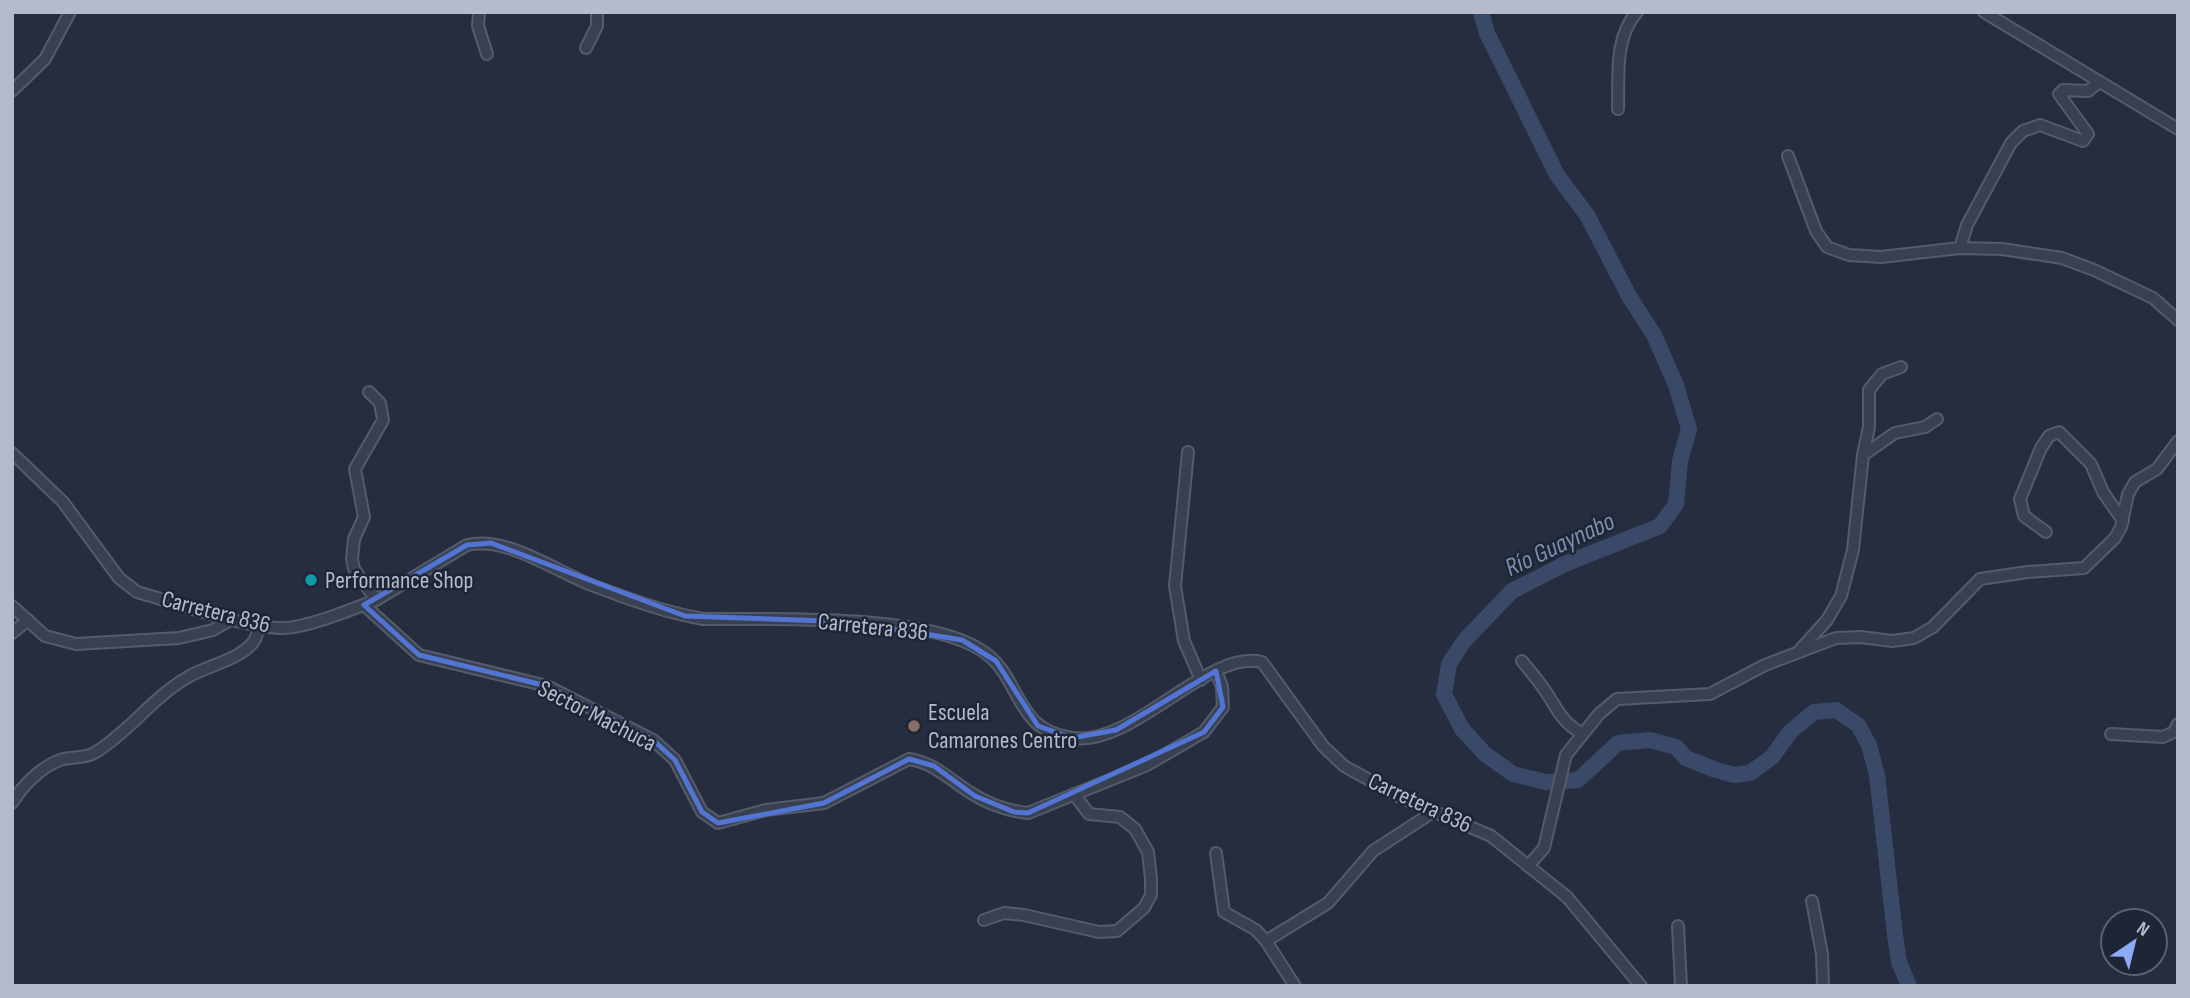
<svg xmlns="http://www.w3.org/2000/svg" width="2190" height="998" font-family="'Sofia Sans Condensed',sans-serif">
<rect width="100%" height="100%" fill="#252d3f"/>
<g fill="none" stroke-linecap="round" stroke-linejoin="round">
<path stroke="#3b4968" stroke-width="16" d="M1481 12 1487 33 1557 175 1587 215 1629 296 1654 335 1676 385 1689 429 1680 461 1676 504 1660 526 1567 563 1512 591 1464 641 1449 664 1444 694 1462 729 1485 754 1513 774 1546 782 1578 780 1618 743 1650 740 1676 747 1686 758 1713 769 1734 775 1750 773 1772 757 1790 732 1814 712 1836 710 1858 725 1869 745 1877 775 1895 935 1899 962 1909 986"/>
<g stroke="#545b6a" stroke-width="14">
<g id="minor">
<path d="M479 12 478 26 487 54"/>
<path d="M1984 12 2178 129"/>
<path d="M586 48 597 26V12"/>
<path d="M12 91 45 59 70 12"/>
<path d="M1618 109C1619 76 1614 38 1637 12"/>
<path d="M1788 156 1816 231 1827 247 1849 255 1881 257 1960 248 2002 249 2062 258 2094 270 2153 298 2178 320"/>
<path d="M1960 248 1967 225 2011 143 2023 131 2040 125 2083 141 2088 134 2059 94 2063 90 2088 91 2098 83"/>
<path d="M369 392 380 403 383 420 355 469 364 517 354 539 352 559 354 569 376 600"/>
<path d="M1188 452 1175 586 1184 641 1201 680"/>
<path d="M12 453 63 502 119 578 137 592C174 602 260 634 294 627 321 622 350 610 376 600L467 545C506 536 552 569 589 584 626 598 663 612 703 619 773 620 924 613 981 650 1023 676 1012 731 1073 738 1135 746 1207 649 1262 662L1323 746 1344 766 1398 796 1491 836 1567 897 1641 986"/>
<path d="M1863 455 1895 433 1925 427 1937 419"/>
<path d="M2046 532 2024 516 2020 499 2041 448 2049 436 2059 432 2091 464 2103 492 2123 521"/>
<path d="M364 605 419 655 547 686 653 740 675 760 702 812 718 823 766 810 824 803 909 759C935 763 950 780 971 793 988 804 1009 811 1028 813L1147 765 1204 732 1223 707 1222 687 1216 671"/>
<path d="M12 606 45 636 76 644 179 638 213 630 232 619"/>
<path d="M12 633 28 620"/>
<path d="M1799 651 1827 620 1841 596 1853 550 1863 455 1869 427V390L1882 374 1901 367"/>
<path d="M1522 661C1530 671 1539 681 1546 692 1558 710 1561 721 1581 733"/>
<path d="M2111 734 2163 737 2174 732 2178 724"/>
<path d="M12 803C22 786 41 767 60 760 71 756 86 759 96 752 130 731 153 697 188 677 206 666 242 659 254 641 257 636 258 630 260 625"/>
<path d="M1216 853 1224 912 1256 930 1266 941 1295 986"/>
<path d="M1528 866 1544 848 1566 755 1599 714 1617 699 1710 694 1765 665 1836 638 1861 637 1892 641 1914 638 1933 627 1980 579 2028 572 2084 568 2115 538 2121 527 2128 494 2135 482 2157 469 2178 441"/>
<path d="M1812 901 1822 954 1823 986"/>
<path d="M984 920 1004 913 1024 915 1099 932 1117 931 1144 908 1151 895V879L1148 852 1135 829 1120 817 1089 814 1074 794"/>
<path d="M1678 926 1681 986"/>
<path d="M1266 941 1328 903 1373 851 1433 812"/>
</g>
</g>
<use href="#minor" stroke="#39404f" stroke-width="10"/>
</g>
<path fill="none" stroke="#5274d3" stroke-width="5" stroke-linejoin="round" d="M491 543 685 616 852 622 962 640 996 661 1038 726 1072 738 1116 730 1216 671 1223 707 1204 732 1028 813 1014 812 975 796 934 766 909 759 824 803 718 823 702 812 675 760 653 740 547 686 419 655 364 605 467 545Z"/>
<circle fill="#0f9aa8" stroke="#1e2534" stroke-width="2.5" cx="311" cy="580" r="7"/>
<circle fill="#8d6e63" stroke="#1e2534" stroke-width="2.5" cx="914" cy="726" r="7"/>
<g text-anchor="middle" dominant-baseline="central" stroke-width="5" stroke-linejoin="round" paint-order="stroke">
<g font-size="24" fill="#b5bbca" stroke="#1e2534" text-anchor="start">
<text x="325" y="580">Performance Shop</text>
<text x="928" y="712">Escuela<tspan x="928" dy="28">Camarones Centro</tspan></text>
</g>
<g font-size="24" fill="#b5bbca" stroke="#1e2534">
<text transform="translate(216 612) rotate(14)">Carretera 836</text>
<text transform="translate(873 627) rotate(6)">Carretera 836</text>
<text transform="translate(597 716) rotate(27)">Sector Machuca</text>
<text transform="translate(1420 803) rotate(25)">Carretera 836</text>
</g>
<g font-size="26" font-style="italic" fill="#7d8eb1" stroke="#1e2534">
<text transform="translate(1560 545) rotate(-25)">Río Guaynabo</text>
</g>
</g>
<rect width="2190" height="998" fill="none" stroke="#b5bbca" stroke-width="28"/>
<g transform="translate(2134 942) rotate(35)"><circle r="33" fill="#1e2534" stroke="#5a6170" stroke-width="2"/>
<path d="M0-5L12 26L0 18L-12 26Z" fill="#8daaf7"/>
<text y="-10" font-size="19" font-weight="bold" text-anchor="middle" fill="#b5bbca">N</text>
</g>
</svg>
